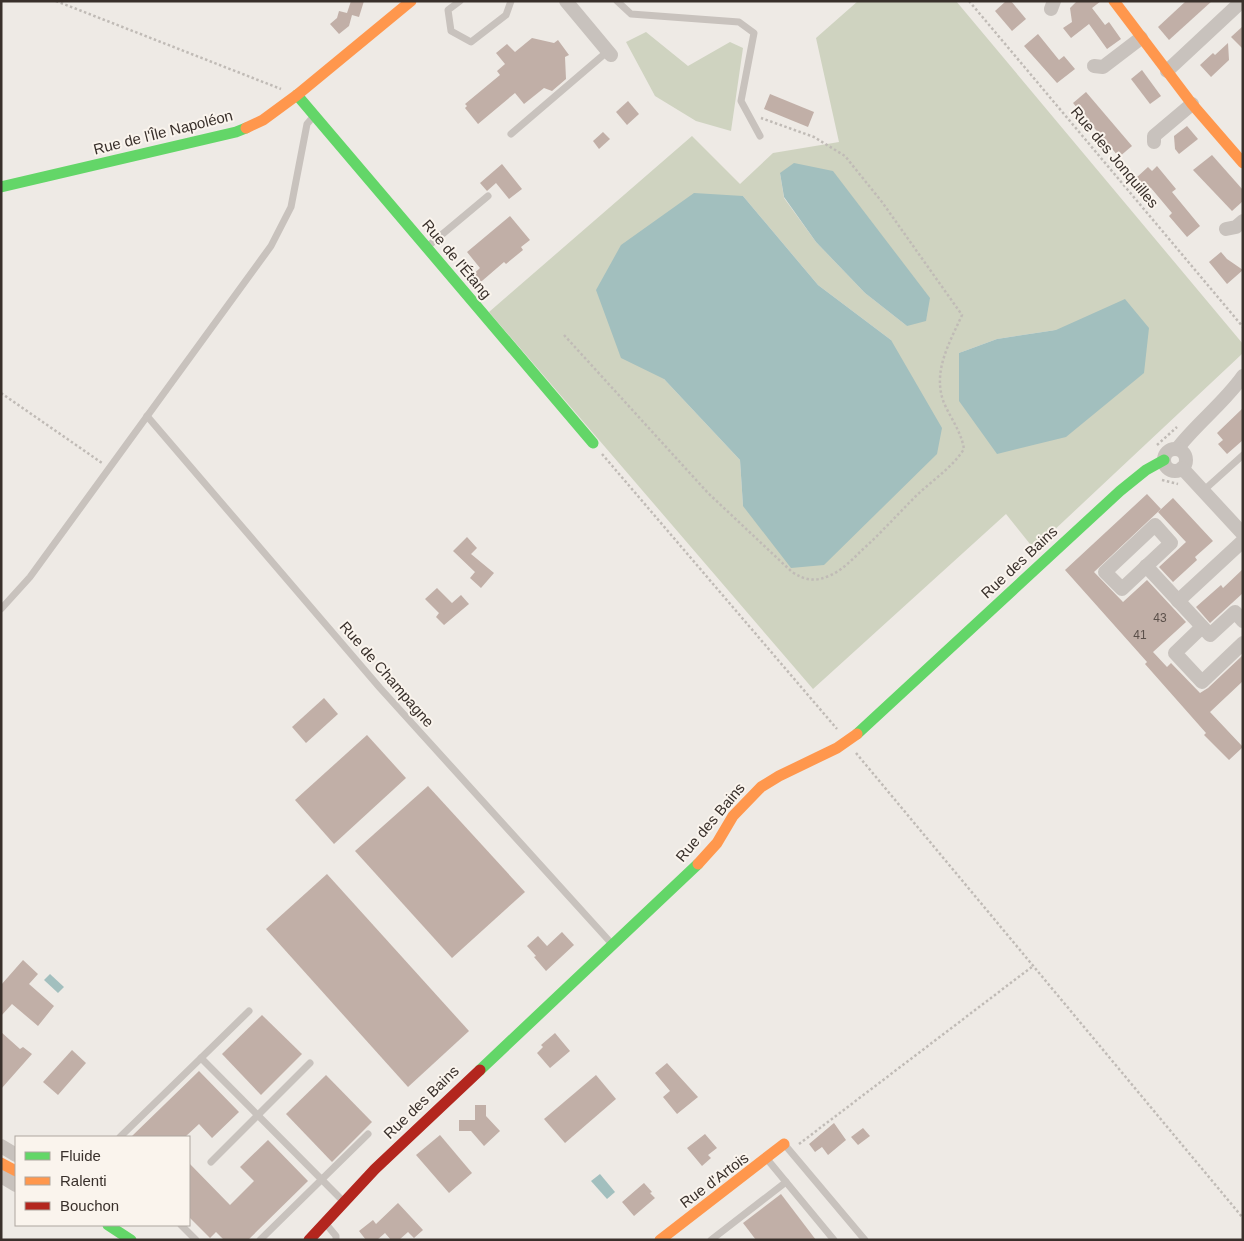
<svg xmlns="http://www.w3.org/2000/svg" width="1244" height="1241" font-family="Arial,sans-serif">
<rect width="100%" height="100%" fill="#eeeae5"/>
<g fill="#cfd3c0" fill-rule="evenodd">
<path d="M858 1H956L1243 344V353L1034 549 1006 514 813 689 489 312 692 136 740 184 773 153 839 142 816 38ZM780 173 907 326 865 293 816 242 784 198ZM743 196 818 285 891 340 743 506 740 460 664 379ZM1056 330 959 353 997 339Z"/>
<path d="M646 32 688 66 730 42 743 48 731 131 696 121 655 96 626 42Z"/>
</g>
<g fill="#a2bfbe">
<path d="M794 163 833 171 930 298 926 321 907 326 865 293 816 242 784 197 780 173Z"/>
<path d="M694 193 743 196 818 285 891 340 942 428 937 454 824 565 791 568 743 506 740 460 664 379 621 358 596 290 621 245Z"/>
<path d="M1125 299 1149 328 1144 373 1066 437 997 454 959 401V353L997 339 1056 330Z"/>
<path d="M50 974 64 987 58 993 44 980Z"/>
<path d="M600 1174 615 1192 607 1199 591 1181Z"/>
</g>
<g fill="#c1afa7">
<path d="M351 1H364L359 17 352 15 349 26 339 34 330 24 337 18 339 11 347 13Z"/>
<path d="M1006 1H1011L1026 19 1012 31 995 11Z"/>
<path d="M1077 1H1101L1092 8 1105 25 1109 22 1121 39 1107 49 1089 24 1071 38 1063 28 1072 22 1070 8Z"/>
<path d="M1186 1H1212L1169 40 1158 27Z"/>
<path d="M1243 26V49L1231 37Z"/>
<path d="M1038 34 1059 60 1064 56 1075 69 1057 83 1024 46Z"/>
<path d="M532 38 554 43 558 40 569 55 565 57 566 79 552 91 544 88 524 104 515 93 478 124 465 108 467 106 465 104 500 75 497 71 505 64 496 53 507 44 515 52Z"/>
<path d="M1228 43 1229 60 1211 77 1200 65 1213 53 1215 55Z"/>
<path d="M1142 70 1161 96 1150 104 1131 79Z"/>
<path d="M1086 92 1132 146 1119 157 1073 103Z"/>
<path d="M770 94 814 112 808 127 764 109Z"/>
<path d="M628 101 639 114 627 125 616 112Z"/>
<path d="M1187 126 1198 139 1179 154 1175 149 1174 136Z"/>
<path d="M603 132 610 139 599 149 593 141Z"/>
<path d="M1212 155 1243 190V201L1232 211 1193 170Z"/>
<path d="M502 164 522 189 509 199 496 183 487 191 480 183Z"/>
<path d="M1157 166 1176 189 1172 192 1200 226 1187 237 1169 216 1172 213 1151 188 1147 191 1136 178 1148 167 1152 171Z"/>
<path d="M510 216 530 240 521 247 523 250 506 264 504 262 475 287 468 279 480 268 467 252Z"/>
<path d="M1221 252 1227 259 1243 270 1227 284 1209 262Z"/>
<path d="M1243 408V440L1227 454 1218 444 1223 440 1217 433Z"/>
<path d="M1147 494 1161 509 1094 572 1123 602 1147 580 1186 622 1153 652 1167 667 1171 663 1200 693 1208 688 1243 655V681L1210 712 1243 747 1229 760 1204 735 1206 733 1145 664 1147 662 1065 570Z"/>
<path d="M1173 498 1213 541 1195 557 1197 560 1173 582 1159 567 1186 542 1158 512Z"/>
<path d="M467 537 477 548 471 554 494 573 481 588 470 578 475 572 453 551Z"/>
<path d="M1243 569V593L1210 623 1196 607 1221 585 1223 588Z"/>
<path d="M437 588 452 603 461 595 469 604 444 625 436 617 439 613 425 599Z"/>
<path d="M324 698 338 714 306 743 292 727Z"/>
<path d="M367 735 406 778 334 844 295 800Z"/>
<path d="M428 786 525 892 452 958 355 851Z"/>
<path d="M327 874 469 1031 408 1087 266 929Z"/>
<path d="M562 932 574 945 546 971 534 957 536 956 527 946 538 936 547 946Z"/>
<path d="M23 960 38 974 29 984 54 1006 38 1026 12 1004 1 1016V985Z"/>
<path d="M262 1015 302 1054 261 1095 222 1054Z"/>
<path d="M1 1032 20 1049 23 1047 32 1054 1 1089Z"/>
<path d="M555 1033 570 1051 550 1068 537 1053 543 1047 541 1045Z"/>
<path d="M72 1050 86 1063 58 1095 43 1082Z"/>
<path d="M667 1063 698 1097 677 1114 663 1097 670 1091 655 1073Z"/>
<path d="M199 1071 239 1112 212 1138 199 1124 185 1137H131Z"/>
<path d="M326 1075 372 1122 332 1162 286 1114Z"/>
<path d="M596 1075 616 1099 565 1143 544 1119Z"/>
<path d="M475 1105H486V1116L500 1131 484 1146 471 1131H459V1120H475Z"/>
<path d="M834 1123 846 1140 828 1155 822 1147 815 1152 809 1144Z"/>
<path d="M863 1128 870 1136 858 1145 851 1137Z"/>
<path d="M705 1134 717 1148 708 1155 711 1158 702 1166 687 1148Z"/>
<path d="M440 1135 472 1173 449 1193 416 1155Z"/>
<path d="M268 1140 308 1181 248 1240H224L216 1232 210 1238 189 1217V1163L230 1205 254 1181 240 1167Z"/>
<path d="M644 1183 652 1192 650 1193 655 1198 634 1216 622 1202Z"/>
<path d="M781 1194 816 1240H756L743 1223Z"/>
<path d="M398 1203 423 1230 414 1238 408 1232 399 1240H391L385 1233 377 1240H366L359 1231 373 1220 376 1224Z"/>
</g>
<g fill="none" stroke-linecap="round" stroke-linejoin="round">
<g stroke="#c0bbb6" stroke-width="2.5" stroke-dasharray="2.5 2.5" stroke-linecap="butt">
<path d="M56 1 281 89"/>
<path d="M969 1 1243 327"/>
<path d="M564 335 708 493 792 572C806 581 816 582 831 575 842 570 852 560 861 551 880 534 897 515 915 497 931 481 951 469 964 449 961 431 951 419 944 403 932 372 949 344 962 315L882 202 845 156 814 137 761 118"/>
<path d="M1 393 102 463"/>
<path d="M1157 445 1177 427"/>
<path d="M602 454 837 729"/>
<path d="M1162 480 1178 484"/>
<path d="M856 753 1243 1218"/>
<path d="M799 1144 1033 966"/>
</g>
<g stroke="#c8c2bd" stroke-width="7">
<path d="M460 1 448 10 451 31 471 42 506 15 511 1"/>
<path d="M617 1 631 14 739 22 754 33 741 101 760 136"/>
<path d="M511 134 608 51"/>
<path d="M427 247 488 196"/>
<path d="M147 416 380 688 612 944"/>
<path d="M1203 491 1243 455"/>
<path d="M1 609 30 577 271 246 291 207 307 124 313 117"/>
<path d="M201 1058 249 1011"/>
<path d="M120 1137 201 1058 343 1201"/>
<path d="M785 1145 865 1240"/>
<path d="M767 1159 834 1240"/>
<path d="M211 1162 310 1063"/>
<path d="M326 1224 336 1236V1240"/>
<path d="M181 1225 196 1240"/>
<path d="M260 1240 368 1134"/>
<path d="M711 1240 786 1182"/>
</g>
<g stroke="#c8c2bd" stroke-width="14">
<path d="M566 1 611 55"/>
<path d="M1051 9 1054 1"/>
<path d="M1094 66 1103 67 1141 38"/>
<path d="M1167 71 1242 1"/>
<path d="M1154 142V136L1192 104"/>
<path d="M1226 229 1236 227 1243 221"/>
<path d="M1177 449C1197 423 1224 403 1243 376"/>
<circle cx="1175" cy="460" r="11"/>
<path d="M1182 468 1243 534"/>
<path d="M1155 525 1171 543 1122 589 1105 572Z"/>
<path d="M1146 566 1210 635 1235 612 1243 621"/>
<path d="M1178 601 1243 541"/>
<path d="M1202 627 1175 653 1202 682 1243 643"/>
<path d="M1 1146 16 1155"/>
<path d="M1 1176 16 1185"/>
</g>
<g stroke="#63d668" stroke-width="11">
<path d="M297 95 593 443"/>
<path d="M1 187 236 132 246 128"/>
<path d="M857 734 1120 491 1146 470 1164 460"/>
<path d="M480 1070 698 864"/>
<path d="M108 1225 131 1240"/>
</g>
<g stroke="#ff974d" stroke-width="11">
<path d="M1114 1 1192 104 1243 163"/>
<path d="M246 128 263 120 297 95 411 1"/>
<path d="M698 864 717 843 733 816 761 787 779 776 837 748 857 734"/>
<path d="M1 1163 16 1171"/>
<path d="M660 1240 784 1144"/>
</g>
<path stroke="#b3261e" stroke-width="11" d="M309 1240 375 1169 480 1070"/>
</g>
<g text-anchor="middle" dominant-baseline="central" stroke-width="4" stroke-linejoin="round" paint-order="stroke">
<g font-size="12" fill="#5b504a">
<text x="1160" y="618">43</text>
<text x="1140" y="635">41</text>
</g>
<g font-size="15" fill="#39302b" stroke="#faf4ed">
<text transform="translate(163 132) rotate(-14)">Rue de l'Île Napoléon</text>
<text transform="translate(1115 157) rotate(50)">Rue des Jonquilles</text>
<text transform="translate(457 259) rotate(50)">Rue de l'Étang</text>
<text transform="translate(1019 562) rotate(-43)">Rue des Bains</text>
<text transform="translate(387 674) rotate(49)">Rue de Champagne</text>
<text transform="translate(710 822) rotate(-50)">Rue des Bains</text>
<text transform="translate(421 1102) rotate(-44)">Rue des Bains</text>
<text transform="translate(714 1180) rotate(-37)">Rue d'Artois</text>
</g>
</g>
<rect width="1244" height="1241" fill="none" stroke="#39302b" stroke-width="5"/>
<rect x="15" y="1136" width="175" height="90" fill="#faf4ed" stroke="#ada69f"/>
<rect x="25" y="1152" width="25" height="8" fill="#63d668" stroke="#ada69f"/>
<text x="60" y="1161" font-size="15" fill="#39302b">Fluide</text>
<rect x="25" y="1177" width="25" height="8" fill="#ff974d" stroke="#ada69f"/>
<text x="60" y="1186" font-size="15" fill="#39302b">Ralenti</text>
<rect x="25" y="1202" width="25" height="8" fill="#b3261e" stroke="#ada69f"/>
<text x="60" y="1211" font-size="15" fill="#39302b">Bouchon</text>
</svg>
